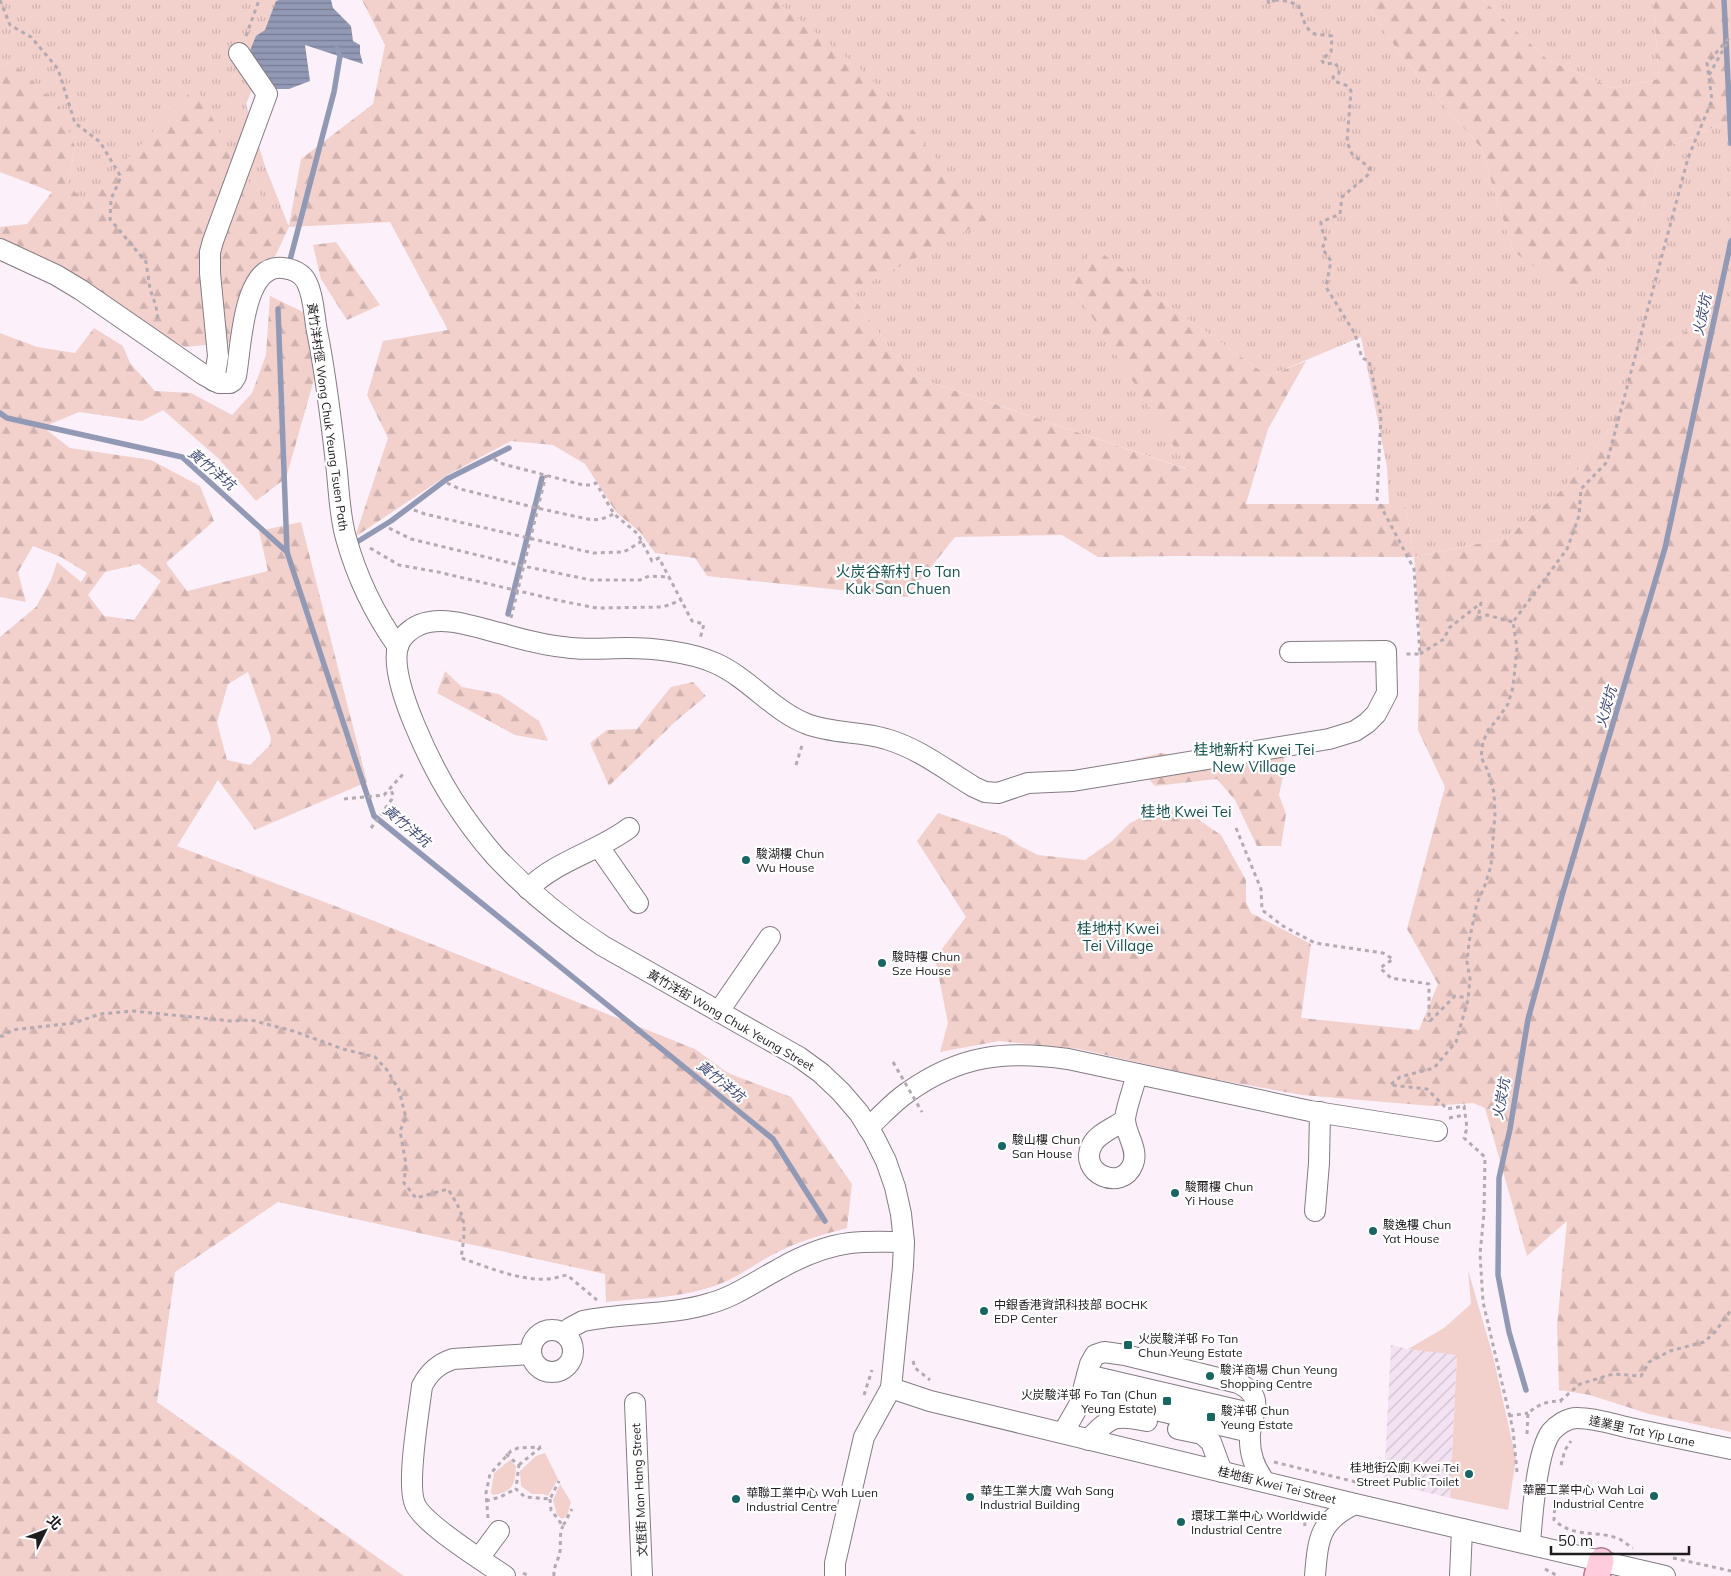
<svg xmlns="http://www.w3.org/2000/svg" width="1731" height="1576" font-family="Mulish,'Noto Sans TC',sans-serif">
<defs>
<pattern id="industrial-furrows" width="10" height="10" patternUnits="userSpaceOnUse" patternTransform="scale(1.25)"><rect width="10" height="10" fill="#f3e2f1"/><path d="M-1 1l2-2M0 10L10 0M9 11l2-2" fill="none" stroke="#d0c1ce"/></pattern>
<pattern id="grass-tufts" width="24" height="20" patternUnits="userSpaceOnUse" patternTransform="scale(1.25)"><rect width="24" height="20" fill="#f2d0cc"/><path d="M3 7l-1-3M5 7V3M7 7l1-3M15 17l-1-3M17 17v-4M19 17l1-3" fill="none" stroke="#cfb2af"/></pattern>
<pattern id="forest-firs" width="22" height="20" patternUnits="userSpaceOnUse" patternTransform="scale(1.25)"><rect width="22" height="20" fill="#f2d0cc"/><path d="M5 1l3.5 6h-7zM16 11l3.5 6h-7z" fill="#cfb2af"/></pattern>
<pattern id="water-rules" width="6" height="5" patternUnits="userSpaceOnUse" patternTransform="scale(1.25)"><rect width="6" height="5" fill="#9299b5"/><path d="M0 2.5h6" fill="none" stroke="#777c93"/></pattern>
</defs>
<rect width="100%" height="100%" fill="#fcf1fa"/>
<path fill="url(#industrial-furrows)" d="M1391 1345 1408 1349 1457 1354 1450 1498 1384 1482Z"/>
<g fill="url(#grass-tufts)">
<path d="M0 0H282L266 57 246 104 265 166 289 227 239 171 85 204 68 183 75 147 11 61 0 68Z"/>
<path d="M775 0H1364L1402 57 1481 148 1513 251 1626 247 1665 148 1731 120V301L1635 365 1610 428 1564 488 1506 538 1414 557 1405 504H1389L1387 467 1361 337 1268 376 1168 305 1093 247 1073 287 1190 470 909 375 850 293 986 219Z"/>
<path d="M1483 0H1653L1659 79 1613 88 1548 60Z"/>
</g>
<g fill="url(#forest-firs)" fill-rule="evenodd">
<path d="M362 0H775L868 75 987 220 850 293 909 375 1189 470 1073 287 1093 246 1168 305 1268 376 1306 361 1268 429 1246 504H1405L1414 557 1506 538 1564 488 1610 428 1635 365 1731 301V1432L1649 1414 1590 1395 1559 1390 1557 1326 1567 1221 1527 1256 1485 1108 1473 1103 1432 1106 1302 1095 1203 1077 1079 1049 999 1041 940 1052 948 1023 935 958 966 917 917 841 938 813 1006 836 1020 846 1038 855 1085 860 1112 841 1130 823 1149 814 1171 810 1196 818 1221 835 1246 880V902L1251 913 1311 944 1301 1018 1419 1030 1438 984 1407 929 1445 787 1418 730 1420 635 1414 557 1179 556 1098 557 1062 535 955 537 907 597 707 576 695 558 655 553 640 532 616 512 585 464 553 445 511 441 449 474 355 537 388 438 367 395 383 341 448 330 390 222 289 227 235 342 185 347 0 246V227L27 224 52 192 0 172V68L11 61 60 107 75 147 68 183 85 204 196 86 239 171 289 226 301 159 373 104 385 45Z"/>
<path d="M1364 0H1483L1548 60 1613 88 1659 79 1653 0H1731V120L1665 148 1626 247 1573 295 1513 251 1481 148 1402 57Z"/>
<path d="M336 242 380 305 347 320 321 279 313 245Z"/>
<path d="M270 296 303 312 315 376 286 478 256 501 219 459 163 410 142 421 79 412 43 427 70 448 151 460 200 486 214 521 166 563 187 591 268 571 259 531 301 522 367 782 255 830 218 780 177 846 364 917 695 1049 728 1073 791 1097 852 1184 847 1228C821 1235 796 1242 772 1255 755 1264 740 1276 722 1283 686 1298 644 1298 606 1302L605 1274 278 1202 175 1272 157 1402 404 1576H0V637L36 607 51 580 57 562 81 582 87 573 61 557 33 546 18 572 26 602 0 597V333L37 347 75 353 94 328 123 346 130 363 155 391 191 393 232 415 252 393 266 355ZM139 564 161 581 134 620 104 616 88 595 105 572ZM248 672 271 738 270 745 250 765 227 760 217 722 228 684Z"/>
<path d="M445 671 462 687 499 694 539 721 548 741 515 735 437 693Z"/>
<path d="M693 682 706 696 676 721 609 786 590 743 607 730 637 729 671 687Z"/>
<path d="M1161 753 1233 763 1268 759 1283 754 1285 766 1279 795 1286 814 1281 846H1257L1235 800 1217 779 1155 786 1132 760Z"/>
</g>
<g fill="#f2d0cc">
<path d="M1468 1270 1493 1356 1516 1459 1508 1510 1450 1498 1457 1355 1408 1349 1444 1328 1471 1304Z"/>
<path d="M545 1453 558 1479 548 1496 543 1494H532L521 1486 520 1471 536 1456Z"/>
<path d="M510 1460 516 1466C515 1485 513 1492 492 1495L491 1491 494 1473Z"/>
<path d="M560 1484 571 1502 567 1516 562 1519 557 1515 553 1500Z"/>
</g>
<path fill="url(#water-rules)" d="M279 0H331L333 8 351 26 353 41 360 45V53L363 64 305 45 310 81 289 89H275L249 53 256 36 265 30 276 1Z"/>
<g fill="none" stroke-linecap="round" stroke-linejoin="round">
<g stroke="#9299b5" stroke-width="5.5">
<path d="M1724 0 1731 143"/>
<path d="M290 260 334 92 340 56 337 49"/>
<path d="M278 309 287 552"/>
<path d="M0 413 7 418 182 457 287 552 374 816 773 1139 825 1221"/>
<path d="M352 545 391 521 447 479 509 448"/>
<path d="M508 614 542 478"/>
<path d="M1526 1390 1509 1332 1498 1275 1499 1178 1510 1129 1528 1019 1563 892 1665 548 1731 241"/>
</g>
<g stroke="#847b83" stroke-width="22">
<g id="minor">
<path d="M0 249 56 275 81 290 204 375 219 383H230L233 381 236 376C241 351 242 262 283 268 292 269 303 273 307 283 314 297 314 316 317 331 326 375 331 419 336 463 339 487 339 514 346 538 357 578 374 613 398 647"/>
<path d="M214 381 218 356 210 273V252L213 241 267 94 239 53"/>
<path d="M599 847 638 903"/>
<path d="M528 889C557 860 597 852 629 828"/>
<path d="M719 1011 770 937"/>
<path d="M1125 1120C1115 1127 1097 1134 1092 1145 1077 1173 1122 1193 1133 1164 1139 1149 1125 1134 1125 1119 1126 1108 1134 1086 1137 1074"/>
<path d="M868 1128C881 1116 893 1102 908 1092 960 1055 1006 1050 1068 1059L1310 1111 1437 1131"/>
<path d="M1315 1211 1319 1163 1320 1112"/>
<circle cx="552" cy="1351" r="21"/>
<path d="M565 1334 570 1328 583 1321C625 1312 670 1316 711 1303 736 1296 756 1281 779 1269 800 1257 826 1246 850 1243 868 1241 886 1242 904 1242"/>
<path d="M1087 1375 1254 1414"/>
<path d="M891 1388 930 1401 1355 1504 1665 1576"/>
<path d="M1083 1393 1250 1432"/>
<path d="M635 1403 642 1576"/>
<path d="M1178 1429 1202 1434 1211 1442 1222 1472"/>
<path d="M1063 1433 1079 1405 1090 1364 1095 1355 1104 1352 1125 1355 1238 1383C1266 1397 1252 1410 1250 1434 1249 1453 1254 1467 1265 1482"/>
<path d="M1088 1440C1111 1416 1115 1414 1147 1421"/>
<path d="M1530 1544C1532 1518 1536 1453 1551 1432 1557 1425 1567 1418 1577 1418 1595 1418 1613 1424 1630 1428 1664 1435 1697 1442 1731 1449"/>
<path d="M479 1558 499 1531"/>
<path d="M505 1576C485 1562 423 1524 415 1504 406 1484 419 1412 422 1386 429 1372 438 1364 453 1359L531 1354"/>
<path d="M835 1576V1563L864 1437 891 1388 903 1266 904 1242 901 1214 895 1187 886 1161 874 1137 859 1113 841 1092 821 1073 799 1057 603 946C563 920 528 891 495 856 480 839 466 820 453 800 434 770 388 681 398 646 401 637 410 629 419 625 446 614 480 629 507 635 528 641 550 646 571 648 590 650 608 648 626 648 654 648 690 652 715 663 749 678 773 711 807 724 833 734 860 731 886 739 918 748 946 770 974 787L985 792 998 793 1028 783 1073 781 1329 739 1355 731 1367 723 1376 714 1387 693 1386 651 1290 652"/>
<path d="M1315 1576C1318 1539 1319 1521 1355 1504"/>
<path d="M1460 1576 1462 1529"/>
</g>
</g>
<g stroke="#b0788c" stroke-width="28">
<path id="major" d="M1597 1576 1601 1561"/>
</g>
<g stroke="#b3aab2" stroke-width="3" stroke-dasharray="4 4" stroke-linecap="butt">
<path d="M0 0 10 25 31 37 58 69 75 123 100 142 121 177 111 199 110 219 146 262 150 289 156 306 158 320"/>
<path d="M1268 0 1269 4 1275 0"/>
<path d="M1275 0 1287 1 1298 5C1303 14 1303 29 1315 34 1320 35 1326 35 1332 36L1331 52 1322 59V61L1325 64 1335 63 1339 69V73L1333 77 1334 81 1348 86 1351 91 1347 142 1352 154 1370 168 1369 174 1342 197 1340 214 1321 222V226L1326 241 1322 248 1331 261 1326 287 1355 334 1362 358 1369 361 1381 415 1377 499 1414 569 1420 654H1404"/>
<path d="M246 36 259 0"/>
<path d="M1709 75 1727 43"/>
<path d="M494 459 503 464 583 485H590L596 483 614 514 638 534 652 561 659 558 692 621 704 624 700 639"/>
<path d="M447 483 460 489 537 508 592 520 602 519 614 514"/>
<path d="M414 510 425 514 593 553 624 552 642 541"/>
<path d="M389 528 411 539 523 566 591 580H640L649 576 670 577"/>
<path d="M370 548 399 565 438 572 561 601 597 608 663 607 682 600"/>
<path d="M511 618 546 475"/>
<path d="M1420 654 1444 639 1449 628 1481 603 1478 618 1487 615 1513 622"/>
<path d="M796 765 803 742"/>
<path d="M344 799 384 795 404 773"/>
<path d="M371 828 392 799 393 795 390 788"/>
<path d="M1236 828 1261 889 1262 910 1283 926 1315 943 1383 953 1393 959 1380 968 1391 978 1429 984V1022"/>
<path d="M1430 1021 1455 996 1468 998"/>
<path d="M0 1036H3L12 1030 74 1023 100 1014 133 1011 231 1021 251 1020 293 1031 343 1049 375 1057 387 1070 399 1090 406 1118 400 1131 406 1164 404 1183 416 1198 448 1189C467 1219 466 1225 461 1258 488 1267 519 1281 548 1279 554 1279 561 1276 567 1275L597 1300"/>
<path d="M1449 1118 1465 1115"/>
<path d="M913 1361 915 1368 930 1380"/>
<path d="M864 1395 872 1370"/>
<path d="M1560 1401 1580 1384 1613 1374 1641 1376 1649 1362 1670 1351 1704 1342 1715 1332 1731 1310"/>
<path d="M1509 1416 1528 1413"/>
<path d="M1527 1434 1528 1413C1539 1404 1547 1401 1562 1401"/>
<path d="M506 1454 515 1462 520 1464 541 1447"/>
<path d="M1274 1462 1368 1485"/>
<path d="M519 1464 516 1489 525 1497 550 1499 559 1481"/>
<path d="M1561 1465 1565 1450 1571 1441"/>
<path d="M1517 1472 1513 1430 1483 1302 1480 1254 1484 1213 1485 1157 1464 1138 1467 1128 1464 1106 1447 1109 1427 1089 1390 1085 1400 1077 1434 1068 1456 1042 1468 1000 1470 979 1467 962 1469 942 1477 903 1484 888 1491 866 1495 814 1494 793 1488 771 1481 757 1483 742 1488 730 1497 720 1508 704 1513 687 1517 648 1513 622 1567 549 1579 516 1581 489 1607 462 1688 158 1712 100 1707 63 1731 36"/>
<path d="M550 1499 551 1510 563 1526 572 1509"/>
<path d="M486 1501 500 1497 516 1489"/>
<path d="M1555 1501 1554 1520C1574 1538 1593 1530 1617 1538 1623 1540 1627 1545 1633 1548"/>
<path d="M1296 1510 1304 1518 1305 1526"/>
<path d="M488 1518 486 1493 490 1474 511 1451 518 1448 541 1447"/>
<path d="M1673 1558 1731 1571"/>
<path d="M1545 1569 1556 1575"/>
<path d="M523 1573 529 1576"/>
<path d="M554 1576C553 1566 559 1560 560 1551 561 1543 559 1533 563 1526"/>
</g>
<use href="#minor" stroke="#fff" stroke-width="20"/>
<use href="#major" stroke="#feccdd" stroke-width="25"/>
<path stroke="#b3aab2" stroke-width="3" stroke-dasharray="4 4" stroke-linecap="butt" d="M893 1062 922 1112"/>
</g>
<g fill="#186663" stroke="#fff" stroke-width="2">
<circle cx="746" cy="860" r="5"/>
<circle cx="882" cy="963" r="5"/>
<circle cx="1002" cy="1146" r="5"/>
<circle cx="1175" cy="1193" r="5"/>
<circle cx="1373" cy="1231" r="5"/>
<circle cx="984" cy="1311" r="5"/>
<rect x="1123" y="1340" width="10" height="10" rx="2.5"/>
<circle cx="1210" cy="1376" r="5"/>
<rect x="1162" y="1396" width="10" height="10" rx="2.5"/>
<rect x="1206" y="1412" width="10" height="10" rx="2.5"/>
<circle cx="1469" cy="1474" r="5"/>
<circle cx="1654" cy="1496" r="5"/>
<circle cx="970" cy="1497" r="5"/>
<circle cx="736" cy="1499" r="5"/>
<circle cx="1181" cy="1522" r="5"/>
</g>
<g text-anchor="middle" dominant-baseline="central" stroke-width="4.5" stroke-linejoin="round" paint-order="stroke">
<g font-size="12" fill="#1f1b1f" stroke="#fff">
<text transform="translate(328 417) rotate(82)">黃竹洋村徑 Wong Chuk Yeung Tsuen Path</text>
<text transform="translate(731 1020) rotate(30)">黃竹洋街 Wong Chuk Yeung Street</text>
<text transform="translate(1642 1431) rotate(12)">達業里 Tat Yip Lane</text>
<text transform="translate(1277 1485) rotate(14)">桂地街 Kwei Tei Street</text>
<text transform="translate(639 1490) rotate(-93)">文恆街 Man Hang Street</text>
</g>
<g font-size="12" fill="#1f1b1f" stroke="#fff" text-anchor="start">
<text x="756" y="853">駿湖樓 Chun<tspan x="756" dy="14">Wu House</tspan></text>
<text x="892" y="956">駿時樓 Chun<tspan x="892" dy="14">Sze House</tspan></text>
<text x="1012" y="1139">駿山樓 Chun<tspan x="1012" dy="14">San House</tspan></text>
<text x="1185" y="1186">駿爾樓 Chun<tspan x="1185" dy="14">Yi House</tspan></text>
<text x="1383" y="1224">駿逸樓 Chun<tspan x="1383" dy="14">Yat House</tspan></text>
<text x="994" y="1304">中銀香港資訊科技部 BOCHK<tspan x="994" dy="14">EDP Center</tspan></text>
<text x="1138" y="1338">火炭駿洋邨 Fo Tan<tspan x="1138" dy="14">Chun Yeung Estate</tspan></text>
<text x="1220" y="1369">駿洋商場 Chun Yeung<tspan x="1220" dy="14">Shopping Centre</tspan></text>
<text x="1157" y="1394" text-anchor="end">火炭駿洋邨 Fo Tan (Chun<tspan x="1157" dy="14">Yeung Estate)</tspan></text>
<text x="1221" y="1410">駿洋邨 Chun<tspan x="1221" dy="14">Yeung Estate</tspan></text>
<text x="1459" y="1467" text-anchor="end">桂地街公廁 Kwei Tei<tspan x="1459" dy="14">Street Public Toilet</tspan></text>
<text x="1644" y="1489" text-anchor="end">華麗工業中心 Wah Lai<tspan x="1644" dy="14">Industrial Centre</tspan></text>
<text x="980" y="1490">華生工業大廈 Wah Sang<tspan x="980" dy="14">Industrial Building</tspan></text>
<text x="746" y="1492">華聯工業中心 Wah Luen<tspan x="746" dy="14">Industrial Centre</tspan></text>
<text x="1191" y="1515">環球工業中心 Worldwide<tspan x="1191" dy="14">Industrial Centre</tspan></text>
</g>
<g font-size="14" font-style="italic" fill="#414974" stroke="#fff">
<text transform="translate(1702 315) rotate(-78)">火炭坑</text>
<text transform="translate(212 469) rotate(40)">黃竹洋坑</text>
<text transform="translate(1606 707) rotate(-74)">火炭坑</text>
<text transform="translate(407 826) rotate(40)">黃竹洋坑</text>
<text transform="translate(721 1081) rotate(39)">黃竹洋坑</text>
<text transform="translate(1501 1099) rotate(-80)">火炭坑</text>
</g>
<g font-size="15" fill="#175350" stroke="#fff">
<text x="898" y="571">火炭谷新村 Fo Tan<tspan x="898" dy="17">Kuk San Chuen</tspan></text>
<text x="1254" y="749">桂地新村 Kwei Tei<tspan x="1254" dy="17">New Village</tspan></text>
<text x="1186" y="811">桂地 Kwei Tei</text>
<text x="1118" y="928">桂地村 Kwei<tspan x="1118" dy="17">Tei Village</tspan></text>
</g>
</g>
<g transform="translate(45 1531) rotate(48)" stroke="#ffffff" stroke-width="4" paint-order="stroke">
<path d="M0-4L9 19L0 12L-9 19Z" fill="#1f1b1f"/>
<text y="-8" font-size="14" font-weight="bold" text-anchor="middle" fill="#1f1b1f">北</text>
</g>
<path d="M1551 1546v8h138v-8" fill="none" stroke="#1f1b1f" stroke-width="2.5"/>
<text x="1558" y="1546" font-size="15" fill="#1f1b1f" stroke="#ffffff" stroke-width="4" paint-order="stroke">50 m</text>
</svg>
